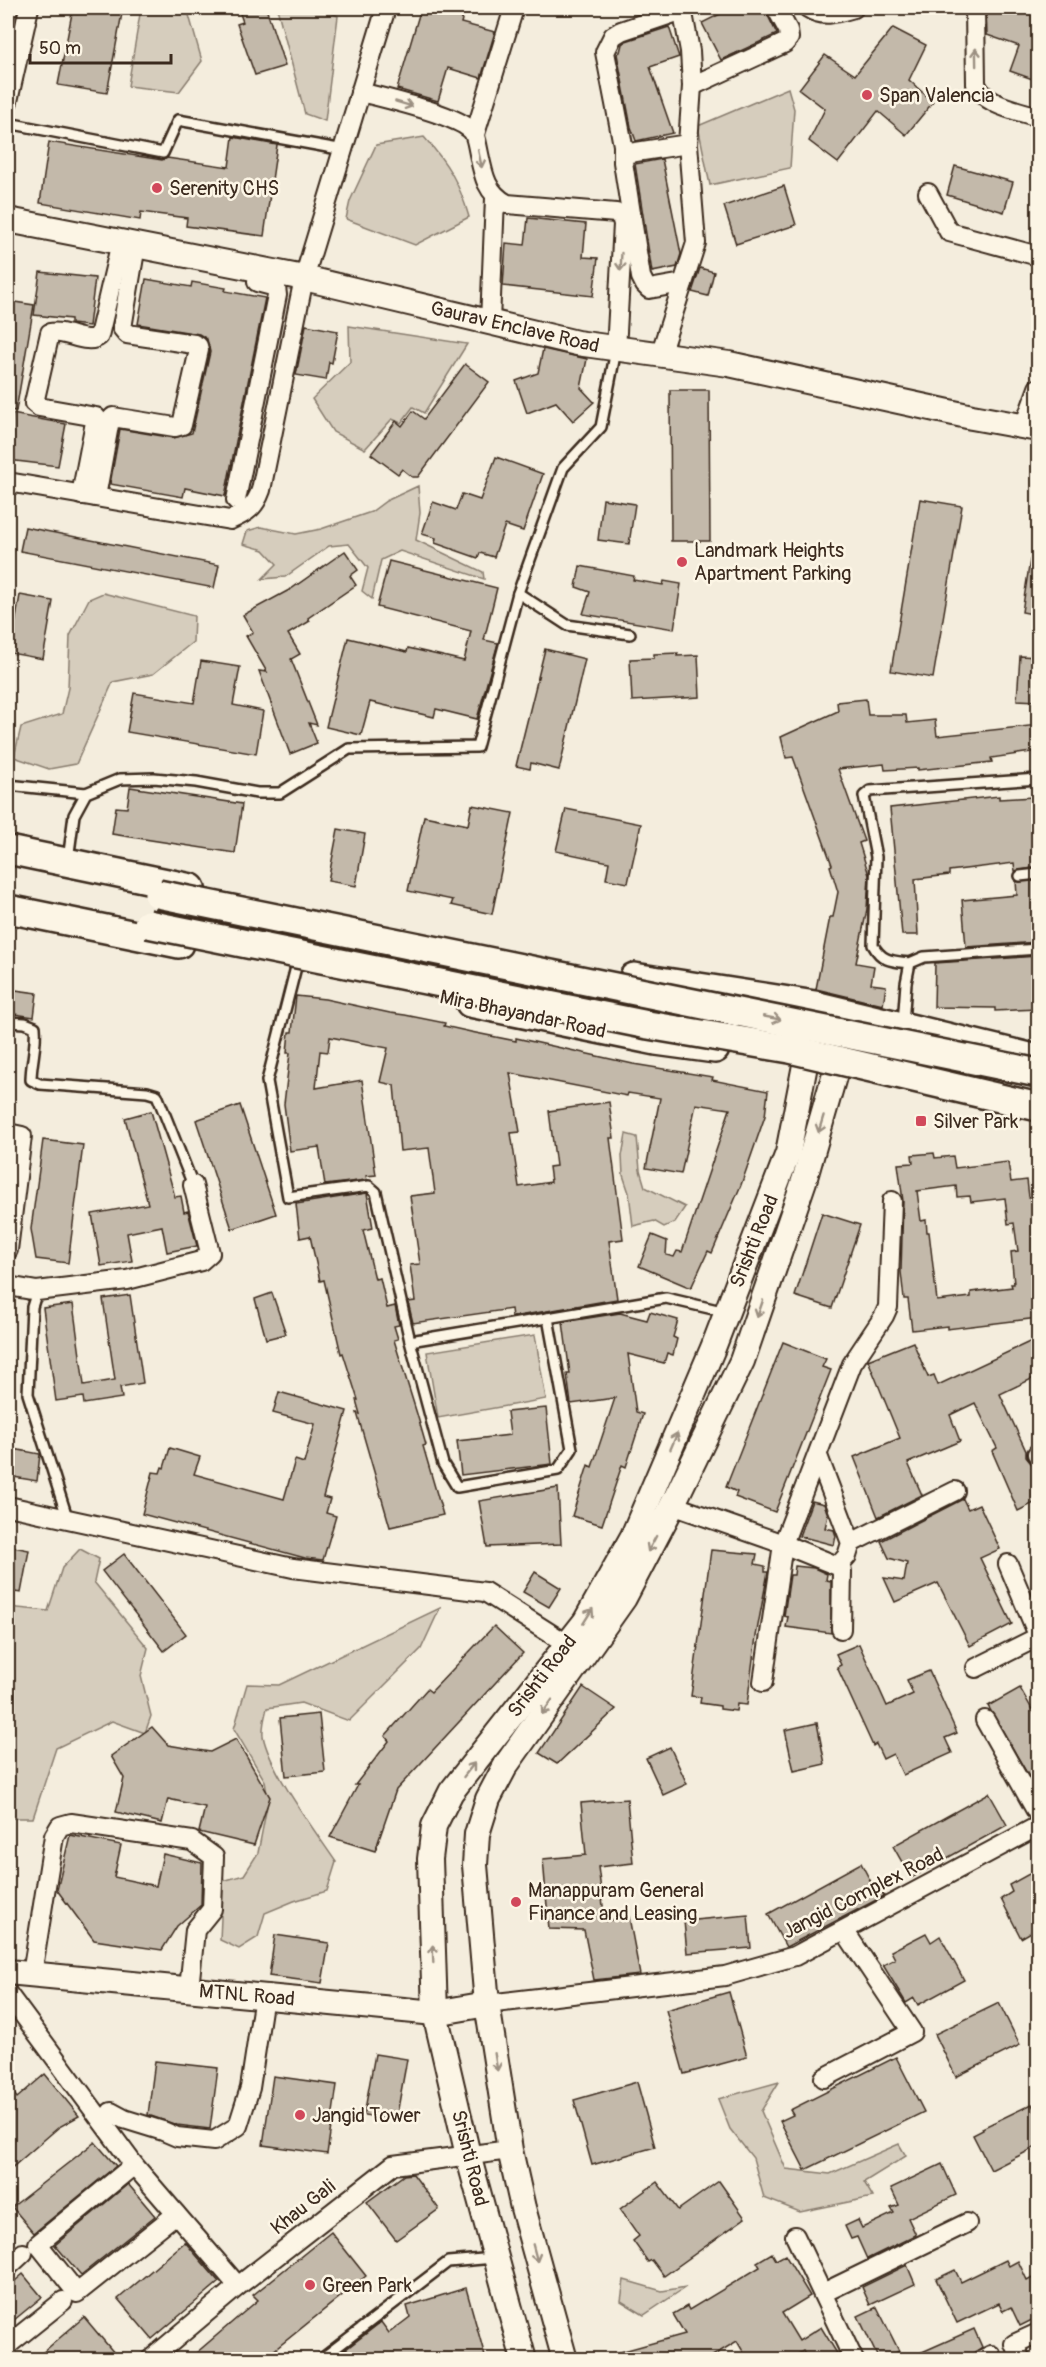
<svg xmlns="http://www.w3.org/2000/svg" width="1046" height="2367" font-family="Pangolin,sans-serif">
<rect width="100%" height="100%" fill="#f4eddd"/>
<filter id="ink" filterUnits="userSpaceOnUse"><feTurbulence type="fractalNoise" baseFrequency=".0167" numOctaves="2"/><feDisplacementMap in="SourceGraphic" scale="12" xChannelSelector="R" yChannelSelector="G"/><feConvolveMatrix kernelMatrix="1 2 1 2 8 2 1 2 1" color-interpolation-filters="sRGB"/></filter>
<g filter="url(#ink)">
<g fill="#d6cdbd" stroke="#887c6e" stroke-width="1.5">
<path d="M141 8H187L202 61 179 92 128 86Z"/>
<path d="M277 8H322L338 16 325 121 305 114Z"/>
<path d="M788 88 794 109 790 168 710 185 698 126Z"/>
<path d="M424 137C448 164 459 182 469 217L415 245 346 219 350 201 376 145Z"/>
<path d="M349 326 467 344 424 413 413 407 401 423 392 419 365 449 333 432 312 399 350 362Z"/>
<path d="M418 486 420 513 416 540 483 572 484 579 400 551 381 560 372 599 362 591 368 568 349 544 329 546 285 577 262 579 277 564 264 550 243 544 247 531 261 527 296 534 321 529 371 512 386 501Z"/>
<path d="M103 593 194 616 193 642 153 674 113 682 76 764 49 769 14 757 21 727 62 714 68 688 70 636 89 599Z"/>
<path d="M626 1134 637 1137 640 1170 645 1187 685 1207 675 1222 664 1227 654 1221 633 1226 629 1193 623 1175 622 1156Z"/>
<path d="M535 1335 546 1399 438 1418 427 1352Z"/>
<path d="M80 1549 99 1559 94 1582 148 1648 141 1676 151 1716 145 1733 112 1721 56 1748 33 1818H8V1607L48 1611 62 1568Z"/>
<path d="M440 1608 421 1649 349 1721 301 1703 267 1708C265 1716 262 1727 263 1736 270 1771 315 1831 336 1862L327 1891 294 1901 265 1913 258 1937 239 1949 220 1940 221 1918 219 1882 244 1875 258 1853 268 1801 265 1781 234 1729 247 1684 279 1685Z"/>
<path d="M779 2082 761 2111 786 2169 830 2174 899 2144 906 2156 864 2182 873 2197 800 2212 764 2198 753 2158 730 2129 718 2099Z"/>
<path d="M624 2280 662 2291 686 2287 644 2315 621 2301Z"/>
</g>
<g fill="#c3b9aa" stroke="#3b2a1e" stroke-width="1.5" fill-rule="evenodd">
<path d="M80 8H123L107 93 58 85 72 13 78 14Z"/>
<path d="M238 8H266L285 66 255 75 237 24 243 22Z"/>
<path d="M421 8H465L461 23 495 32 481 78 448 68 438 101 397 89Z"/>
<path d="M732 8H764L777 34 721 60 702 23Z"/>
<path d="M986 8H1002L1023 14 1025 8H1038V81L1010 71 1019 46 987 35Z"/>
<path d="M669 27 679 57 650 67 673 133 636 141 631 127 617 54 620 52 622 44 626 41Z"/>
<path d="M893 28 926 45 909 80 933 102 906 135 878 111 838 163 809 141 825 109 799 89 825 55 855 75Z"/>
<path d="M233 137 277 145 264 236 186 226 187 218 141 212 140 220 40 203 49 142 162 160 167 158 229 167Z"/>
<path d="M662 159 681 254 677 267 652 272 635 164Z"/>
<path d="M955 166 1013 182 1004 212 947 195Z"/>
<path d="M784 186 796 225 736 244 724 206Z"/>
<path d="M528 218 586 224 583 257 598 258 593 296 503 286 506 243 525 245Z"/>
<path d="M700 268 714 272 708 296 692 292Z"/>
<path d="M40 272 95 278 89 326 71 324V319L34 315Z"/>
<path d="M146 279 191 287 192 282 226 288 225 291 265 298 225 496 185 488 183 497 110 484 120 429 174 438 192 433 210 352 207 339 199 334 138 324Z"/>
<path d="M8 301 34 305 16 411 8 410Z"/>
<path d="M306 325 338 331 332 363 329 362 326 380 296 375Z"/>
<path d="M543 349 587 359 581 388 594 402 573 421 556 402 527 413 516 381 538 373Z"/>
<path d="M465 364 489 382 418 477H412L402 469 398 474 371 454 396 421 402 426 413 411 424 419Z"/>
<path d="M670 390H709L710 541H671Z"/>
<path d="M12 414 66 424 58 466 8 460Z"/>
<path d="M496 457 543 474 523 531 505 525 494 557 480 553 478 558 435 543 436 538 422 534 433 502 456 510 462 494 480 500Z"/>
<path d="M603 499 635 504 629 544 598 540Z"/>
<path d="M920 499 962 506 933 678 891 671Z"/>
<path d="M25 527 219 565 214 588 20 551Z"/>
<path d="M345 551 358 570 350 576 356 585 308 618 310 621 288 634 300 654 291 659 317 725 309 723 317 743 290 754 259 671 267 672 246 636 253 632 243 615 291 589Z"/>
<path d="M1030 560 1038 561V615L1022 612Z"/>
<path d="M389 561 497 588 484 640 498 643 477 719 436 709 434 717 370 702 361 735 326 727 348 638 407 652 408 648 464 661 471 631 377 607Z"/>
<path d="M580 566 634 576 633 580 663 585 664 581 681 584 674 629 583 614 590 592 576 587Z"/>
<path d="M20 595 53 601 43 659 10 653Z"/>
<path d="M545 649 585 659 559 770 531 763 530 769 516 766Z"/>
<path d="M678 653 677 656 698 655 700 697 632 701 630 659 654 658V654Z"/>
<path d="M1020 656 1038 657V701L1017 700Z"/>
<path d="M201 661 240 667 233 705 263 711 256 754 127 732 134 693 194 703Z"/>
<path d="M866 699 868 715H906L907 723 935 720 937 736 1038 725V751L991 758 992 762 918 770V768L885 770 884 764 838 769 864 841 859 843 869 875 867 909 856 963 874 966 871 984 886 986 883 1005 816 989 830 917H833L838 892 830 866 832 865 793 757 786 758 781 737 838 711 837 702Z"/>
<path d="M130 787 242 804 235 853 112 834 116 807 127 808Z"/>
<path d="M999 796V799L1033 797 1038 867 1015 871 1014 863 949 871V875L915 879 918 935H902L890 808Z"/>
<path d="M472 805 513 813 492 914 451 905 453 900 408 891 424 816 468 825Z"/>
<path d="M566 809 641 824 628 883 606 879 609 862 556 851Z"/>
<path d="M338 829 365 834 356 886 328 881Z"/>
<path d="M1016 881H1036L1038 942 966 947 962 900 1017 895Z"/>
<path d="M1038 956V1009L995 1011V1008L934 1007 935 963Z"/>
<path d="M8 989 37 993 34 1017 8 1013Z"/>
<path d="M296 996 325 999 390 1013 405 1015 445 1023 444 1026 471 1032 516 1041V1038L633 1064 713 1077 712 1080 768 1091 765 1116 741 1185 712 1253 708 1251 691 1288 639 1266 652 1235 667 1241 666 1255 674 1257 677 1251 682 1252 730 1109 696 1104 681 1174 646 1168 660 1098 628 1093 627 1096 510 1073 520 1132 511 1133 519 1187 551 1182 549 1167 556 1166 549 1111 609 1102 614 1138H610L623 1239 609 1241 617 1299 512 1317 511 1309 413 1323 408 1302 415 1301 410 1265 420 1264 410 1196 435 1193 429 1148 400 1151 394 1085 380 1082 388 1048 330 1037 328 1052 320 1051 316 1088 362 1080 376 1175 366 1176 367 1180 325 1185 319 1147 290 1151 284 1104 290 1053H287L289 1032H292Z"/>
<path d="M240 1105 276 1214 232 1229 196 1120Z"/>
<path d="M151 1111 175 1197 181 1196 184 1212 188 1211 197 1246 167 1252 162 1226 127 1233 132 1261 101 1266 92 1214 148 1204 125 1118Z"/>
<path d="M43 1140 83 1145 68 1263 36 1259 31 1229Z"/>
<path d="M934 1153 935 1158 953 1156 955 1168 1008 1162 1011 1182 1027 1180 1029 1197 1038 1196V1318L947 1329V1326L912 1330 908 1299H904L901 1272 903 1201 898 1164 913 1163 912 1155ZM956 1186 957 1197 970 1196 971 1202 1005 1198 1008 1224 1014 1223 1018 1251 1011 1252 1014 1284H1011L1012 1287 971 1292V1297L937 1301 929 1232H927L926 1220 921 1221 917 1191Z"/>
<path d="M367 1193 373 1228 363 1230 375 1279 380 1278 387 1308 395 1306 399 1325 394 1326 398 1339 394 1340 417 1414 426 1445 423 1446 443 1515 390 1527 357 1413 360 1414 356 1400H358L343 1353 341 1354 324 1280 320 1281 310 1236 300 1238 296 1204Z"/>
<path d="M822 1213 860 1225 832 1308 795 1296Z"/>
<path d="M272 1293 286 1334 266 1339 255 1299Z"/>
<path d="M130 1295 143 1383 120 1387 122 1398 84 1404 83 1397 56 1401 43 1308 73 1304 84 1385 115 1380 103 1299Z"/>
<path d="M650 1312 678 1320 673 1337 677 1339 673 1355 667 1353 664 1363 628 1354 636 1412 643 1414 626 1467 622 1465 602 1525 572 1516 588 1465 592 1467 615 1398 571 1404 567 1374H570L563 1322 620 1313 647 1320Z"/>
<path d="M1038 1338V1376L1000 1394 1026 1451V1457L1035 1468 1038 1466V1501L1018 1511 992 1451 997 1448 975 1403 950 1415 960 1441 908 1463 922 1495 878 1517 854 1457 900 1438 868 1360 913 1342 928 1377 934 1375 938 1385Z"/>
<path d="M783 1342 826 1359 822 1367 831 1370 775 1512 735 1497 737 1492 726 1487Z"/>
<path d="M279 1392 347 1411 323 1497 330 1499 326 1513 336 1516 323 1560 305 1558 142 1514 153 1472 160 1473 162 1467 164 1468 170 1448 200 1457 194 1474 284 1499 295 1460 304 1463 315 1424 273 1413Z"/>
<path d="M546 1408 552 1464 461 1475 457 1441 510 1435 507 1412Z"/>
<path d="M8 1448 40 1454 37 1481 8 1476Z"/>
<path d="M558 1488 561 1544 487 1547 479 1501Z"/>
<path d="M963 1499 968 1509 979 1504 1000 1549 980 1558 1012 1624 970 1646 938 1583 895 1602 884 1578 904 1581 907 1563 889 1558 881 1541Z"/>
<path d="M812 1501 824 1504 828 1515 825 1528 834 1530 836 1536 834 1545 799 1536Z"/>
<path d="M8 1546 29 1550 21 1593 8 1591Z"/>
<path d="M711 1550 757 1554 755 1564 765 1566V1572H768L756 1636 747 1705 737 1704 736 1711 720 1709V1706L700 1703 701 1697 691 1696Z"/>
<path d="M124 1554 186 1634 164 1651 102 1571Z"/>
<path d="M795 1566 814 1568 827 1574 826 1580 831 1581V1633L786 1627 788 1617 784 1616 790 1575H794Z"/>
<path d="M535 1572 561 1588 549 1607 523 1592Z"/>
<path d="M494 1626 523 1653 396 1790 375 1851 330 1837 358 1785H355L389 1741 385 1736 427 1689 431 1692Z"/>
<path d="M859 1644 887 1706 913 1694 907 1680 929 1671 957 1733 945 1738 952 1753 903 1775 893 1754 883 1759 876 1744 873 1746 837 1667 841 1665 836 1654Z"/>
<path d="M583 1687 616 1709 557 1764 539 1753Z"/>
<path d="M1020 1688 1038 1720V1792L988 1706Z"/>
<path d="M319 1714 325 1772 286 1776 280 1718Z"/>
<path d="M817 1723 825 1764 794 1771 785 1730Z"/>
<path d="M152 1727 168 1745 210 1752 236 1739 270 1797 254 1845 199 1832 205 1807 168 1799 162 1823 116 1812 124 1778 111 1756Z"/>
<path d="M670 1747 687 1784 663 1795 646 1758Z"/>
<path d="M989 1793 1007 1825 911 1878 893 1846Z"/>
<path d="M627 1799 633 1863 598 1867 605 1921 629 1917 640 1975 594 1980 584 1930 549 1929 543 1859 586 1855 581 1803Z"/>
<path d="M70 1835 121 1845 114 1877 156 1886 163 1854 202 1863 201 1905 177 1926 162 1950 94 1940 57 1890Z"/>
<path d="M861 1863 872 1884 876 1882 884 1896 786 1947 768 1914Z"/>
<path d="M1038 1869V1928L1021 1938 1001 1899 1012 1892 1009 1885Z"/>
<path d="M748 1915 751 1948 687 1953 684 1921Z"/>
<path d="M926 1933 931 1942 940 1936 964 1980 918 2005 914 1998 906 2003 883 1965 895 1959 891 1951Z"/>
<path d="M275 1935 329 1943 322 1983 269 1976Z"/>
<path d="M729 1992 747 2057 684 2074 666 2010Z"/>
<path d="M999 2003 1020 2045 956 2077 935 2034Z"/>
<path d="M375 2054 407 2059 396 2120 364 2115Z"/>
<path d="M896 2057 924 2112 805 2170 780 2121 793 2115 790 2110Z"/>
<path d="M155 2061 218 2068 210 2129 177 2125 148 2115Z"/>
<path d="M45 2074 79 2116 59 2127 8 2171V2085L17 2098Z"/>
<path d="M273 2076 337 2085 327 2154 263 2145Z"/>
<path d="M637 2082 655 2147 592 2165 574 2100Z"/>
<path d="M1032 2104 1038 2117V2146L991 2170 973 2135 983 2130 982 2128Z"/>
<path d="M95 2142 116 2166 34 2233 12 2207Z"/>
<path d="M942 2164 956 2195 908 2218 916 2235 867 2259 857 2237 851 2239 845 2226 858 2220 862 2228 894 2213 891 2208 899 2205 891 2188Z"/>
<path d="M413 2174 439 2209 396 2240 367 2202 404 2175Z"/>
<path d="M719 2181 745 2218 664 2276 652 2260 648 2262 633 2241 639 2236 620 2209 657 2182 678 2210Z"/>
<path d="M128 2184 155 2216 81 2275 55 2245Z"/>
<path d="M331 2232 366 2276 262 2360H188L258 2300 253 2295Z"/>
<path d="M185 2242 219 2282 152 2339 118 2299Z"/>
<path d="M772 2253 776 2260 785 2255 810 2296 782 2313 799 2341 821 2327 841 2360H808L803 2351 789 2360H748L737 2341 706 2360H609V2355L685 2334 673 2314 687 2306 689 2310 760 2267 757 2262Z"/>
<path d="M1006 2260 1009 2266 1018 2261 1027 2280 1038 2274V2317L1020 2326 1011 2307 1003 2311 999 2303 957 2323 936 2279 955 2270 961 2282Z"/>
<path d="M907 2265 915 2284 870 2305 862 2287Z"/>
<path d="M23 2274 42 2297 8 2325V2287Z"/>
<path d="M466 2288 486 2360H332L381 2322 389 2333 410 2317 407 2306Z"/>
<path d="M877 2307 899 2351 881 2360H879L858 2316Z"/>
<path d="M84 2317 120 2360H34Z"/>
<path d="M974 2329 982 2347 972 2354 958 2360H904Z"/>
</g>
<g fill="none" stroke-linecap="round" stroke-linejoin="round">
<g stroke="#3b2a1e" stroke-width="14">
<g id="lane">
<path d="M8 123 163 153 178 120 344 150"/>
<path d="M518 593 567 625 630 634"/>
<path d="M8 785 86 793"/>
<path d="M68 860 74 815 86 793 120 779 154 778 196 782 257 793H280L349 749 477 747 518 593 563 468 601 427 616 350"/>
<path d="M1020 876 1038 874"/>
<path d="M910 963C893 961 882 962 873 945L876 857 864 796 870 791 1038 779"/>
<path d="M296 967 267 1081 288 1197 369 1186 376 1192 410 1341 443 1464 457 1487 558 1470 572 1449 548 1318"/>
<path d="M8 1022 25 1023 35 1027C37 1045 31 1062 31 1080L40 1084 147 1092 157 1095 193 1185"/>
<path d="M903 1023 906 983 910 963 924 957 1038 949"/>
<path d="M37 1291 32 1307 28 1394 68 1520"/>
<path d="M410 1341 666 1298 726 1312"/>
<path d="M320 2360 448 2262 494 2258"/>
</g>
</g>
<g stroke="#3b2a1e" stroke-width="22">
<g id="street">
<path d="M808 8C823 18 837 13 854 8"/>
<path d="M975 8 976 84C985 106 1017 110 1038 117"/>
<path d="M692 86 785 43 789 38 788 30 776 8"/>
<path d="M360 92C384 98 459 115 473 132 476 137 477 144 478 149 483 173 485 192 507 204L616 213 621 217 623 224 616 350"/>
<path d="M8 101 29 8"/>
<path d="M475 134 514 8"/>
<path d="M623 154 688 144"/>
<path d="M928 193 949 232 1038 256"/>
<path d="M683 283 649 289 645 285 641 277 623 162V145L605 52 613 36 621 31 683 10"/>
<path d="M490 322 495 198"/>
<path d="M660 355 696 243 688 144 692 86 690 51 682 8"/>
<path d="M1024 426 1038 388"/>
<path d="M8 482 230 520C247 513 255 507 261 490L304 278 386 8"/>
<path d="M81 495 96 417 39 407 34 403 50 333C65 329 87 346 99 336L121 242"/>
<path d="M96 497 110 420 113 417 175 427 182 425 199 350 198 346 194 344 127 334 122 328 136 245"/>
<path d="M236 500 277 295 276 287 257 282 258 269"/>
<path d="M8 1133 22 1136 8 1250"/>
<path d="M8 1286 37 1291 127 1280 201 1261 210 1253 193 1185"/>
<path d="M1037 1454 1038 1453"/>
<path d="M818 1456 851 1543 847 1556 838 1566"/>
<path d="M672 1505 783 1544 840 1567 842 1571 841 1629"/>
<path d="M8 1506 293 1568 485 1592 567 1644"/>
<path d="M851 1543 955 1491"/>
<path d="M1008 1564 1038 1635"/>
<path d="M976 1668 1038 1637"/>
<path d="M763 1682 783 1544 852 1364 884 1316 888 1307 892 1201"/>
<path d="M985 1720 1038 1814"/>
<path d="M32 1974 54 1836 60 1826 71 1823 192 1841 214 1857 212 1909 195 1930 189 1989"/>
<path d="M8 1994 134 2165 238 2286"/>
<path d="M487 2004 725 1976 795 1956 1038 1826"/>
<path d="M824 2078 912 2032 844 1930"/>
<path d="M111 2112 124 2119 163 2131 177 2137 214 2141 238 2126 250 2088 264 1996"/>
<path d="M134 2165 38 2244 77 2293 176 2214"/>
<path d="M795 2236 854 2360"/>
<path d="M8 2267 23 2253"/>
<path d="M823 2293 967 2223"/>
<path d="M8 2345 63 2301"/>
<path d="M150 2360 238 2286 393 2165 510 2150"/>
<path d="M981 2360 991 2355"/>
<path d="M1021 2360 1014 2344 1038 2333"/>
</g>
</g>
<g stroke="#3b2a1e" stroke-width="28">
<g id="secondary">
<path d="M8 220 304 278 577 343 729 364 972 417 1038 429"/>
<path d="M8 1972 435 2013 487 2004"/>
<path d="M524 2360 468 2155 435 2013 430 1859 434 1826 451 1792 585 1622 633 1536 713 1348 788 1153 811 1034"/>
<path d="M565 2360 523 2208 510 2150 487 2004 475 1865 477 1834 488 1799 506 1765 624 1598 668 1514 742 1361 804 1181 844 1042"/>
</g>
</g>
<g stroke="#3b2a1e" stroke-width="32">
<g id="primary">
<path d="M8 850 191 888"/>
<path d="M8 909 179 944"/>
<path d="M634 977 815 1005 1038 1059"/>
<path d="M470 1003 656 1041 715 1049"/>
</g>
</g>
<use href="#lane" stroke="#fcf5e5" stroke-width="9"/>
<use href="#street" stroke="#fcf5e5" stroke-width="18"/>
<use href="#secondary" stroke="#fcf5e5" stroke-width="24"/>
<use href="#primary" stroke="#fcf5e5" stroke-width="27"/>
<g stroke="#3b2a1e" stroke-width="32" stroke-linecap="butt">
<g id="primary-bridge">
<path d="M158 894 1038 1073"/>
<path d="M148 924 648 1025 790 1049 1038 1107"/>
</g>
</g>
<use href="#primary-bridge" stroke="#fcf5e5" stroke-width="27"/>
</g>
<defs><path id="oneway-shaft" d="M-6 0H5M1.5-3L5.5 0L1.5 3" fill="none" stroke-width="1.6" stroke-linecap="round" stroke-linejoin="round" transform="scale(1.5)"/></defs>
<g stroke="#9c9082">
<use href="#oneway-shaft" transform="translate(976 57) rotate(-91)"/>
<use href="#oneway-shaft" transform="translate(404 104) rotate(17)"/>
<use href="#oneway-shaft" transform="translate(480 159) rotate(78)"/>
<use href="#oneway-shaft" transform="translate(621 262) rotate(93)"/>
<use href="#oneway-shaft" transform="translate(772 1018) rotate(11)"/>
<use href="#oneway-shaft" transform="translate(821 1124) rotate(107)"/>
<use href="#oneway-shaft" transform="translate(760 1309) rotate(109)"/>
<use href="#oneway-shaft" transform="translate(674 1441) rotate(-67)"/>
<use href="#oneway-shaft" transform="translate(652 1544) rotate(118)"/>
<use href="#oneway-shaft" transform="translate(588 1616) rotate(-58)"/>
<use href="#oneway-shaft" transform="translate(547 1707) rotate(125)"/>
<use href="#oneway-shaft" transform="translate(469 1770) rotate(-52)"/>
<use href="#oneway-shaft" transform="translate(433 1954) rotate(-92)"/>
<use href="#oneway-shaft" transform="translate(496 2062) rotate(81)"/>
<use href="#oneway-shaft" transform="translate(535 2253) rotate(75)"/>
</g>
</g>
<g fill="#d1495b" stroke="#fcf5e5" stroke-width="2">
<circle cx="867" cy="95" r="6"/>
<circle cx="157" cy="188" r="6"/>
<circle cx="682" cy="562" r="6"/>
<rect x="915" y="1115" width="12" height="12" rx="3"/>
<circle cx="516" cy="1902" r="6"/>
<circle cx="300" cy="2115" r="6"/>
<circle cx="310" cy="2285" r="6"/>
</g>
<g text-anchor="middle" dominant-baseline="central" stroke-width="5" stroke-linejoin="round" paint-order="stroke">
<g font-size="20" fill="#3b2a1e" stroke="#fcf5e5" text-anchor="start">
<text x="879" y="95">Span Valencia</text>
<text x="169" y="188">Serenity CHS</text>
<text x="694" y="550">Landmark Heights<tspan x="694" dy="23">Apartment Parking</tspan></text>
<text x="933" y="1121">Silver Park</text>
<text x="528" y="1890">Manappuram General<tspan x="528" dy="23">Finance and Leasing</tspan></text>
<text x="312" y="2115">Jangid Tower</text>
<text x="322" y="2285">Green Park</text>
</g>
<g font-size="20" fill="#3b2a1e" stroke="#fcf5e5">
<text transform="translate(515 327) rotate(13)">Gaurav Enclave Road</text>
<text transform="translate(523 1014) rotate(12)">Mira Bhayandar Road</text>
<text transform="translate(754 1241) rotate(-68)">Srishti Road</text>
<text transform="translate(542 1676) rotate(-52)">Srishti Road</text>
<text transform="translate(863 1893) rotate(-27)">Jangid Complex Road</text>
<text transform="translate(247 1995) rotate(5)">MTNL Road</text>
<text transform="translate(470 2158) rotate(76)">Srishti Road</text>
<text transform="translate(303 2207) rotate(-38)">Khau Gali</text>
</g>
</g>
<rect width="1046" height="2367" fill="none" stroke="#fcf5e5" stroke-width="30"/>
<rect x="15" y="15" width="1016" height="2337" fill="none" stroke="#3b2a1e" stroke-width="2" filter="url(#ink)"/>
<path d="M30 54v9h141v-9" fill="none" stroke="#3b2a1e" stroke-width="3"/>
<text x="39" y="54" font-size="18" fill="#3b2a1e" stroke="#fcf5e5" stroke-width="4.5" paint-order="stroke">50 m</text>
</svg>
